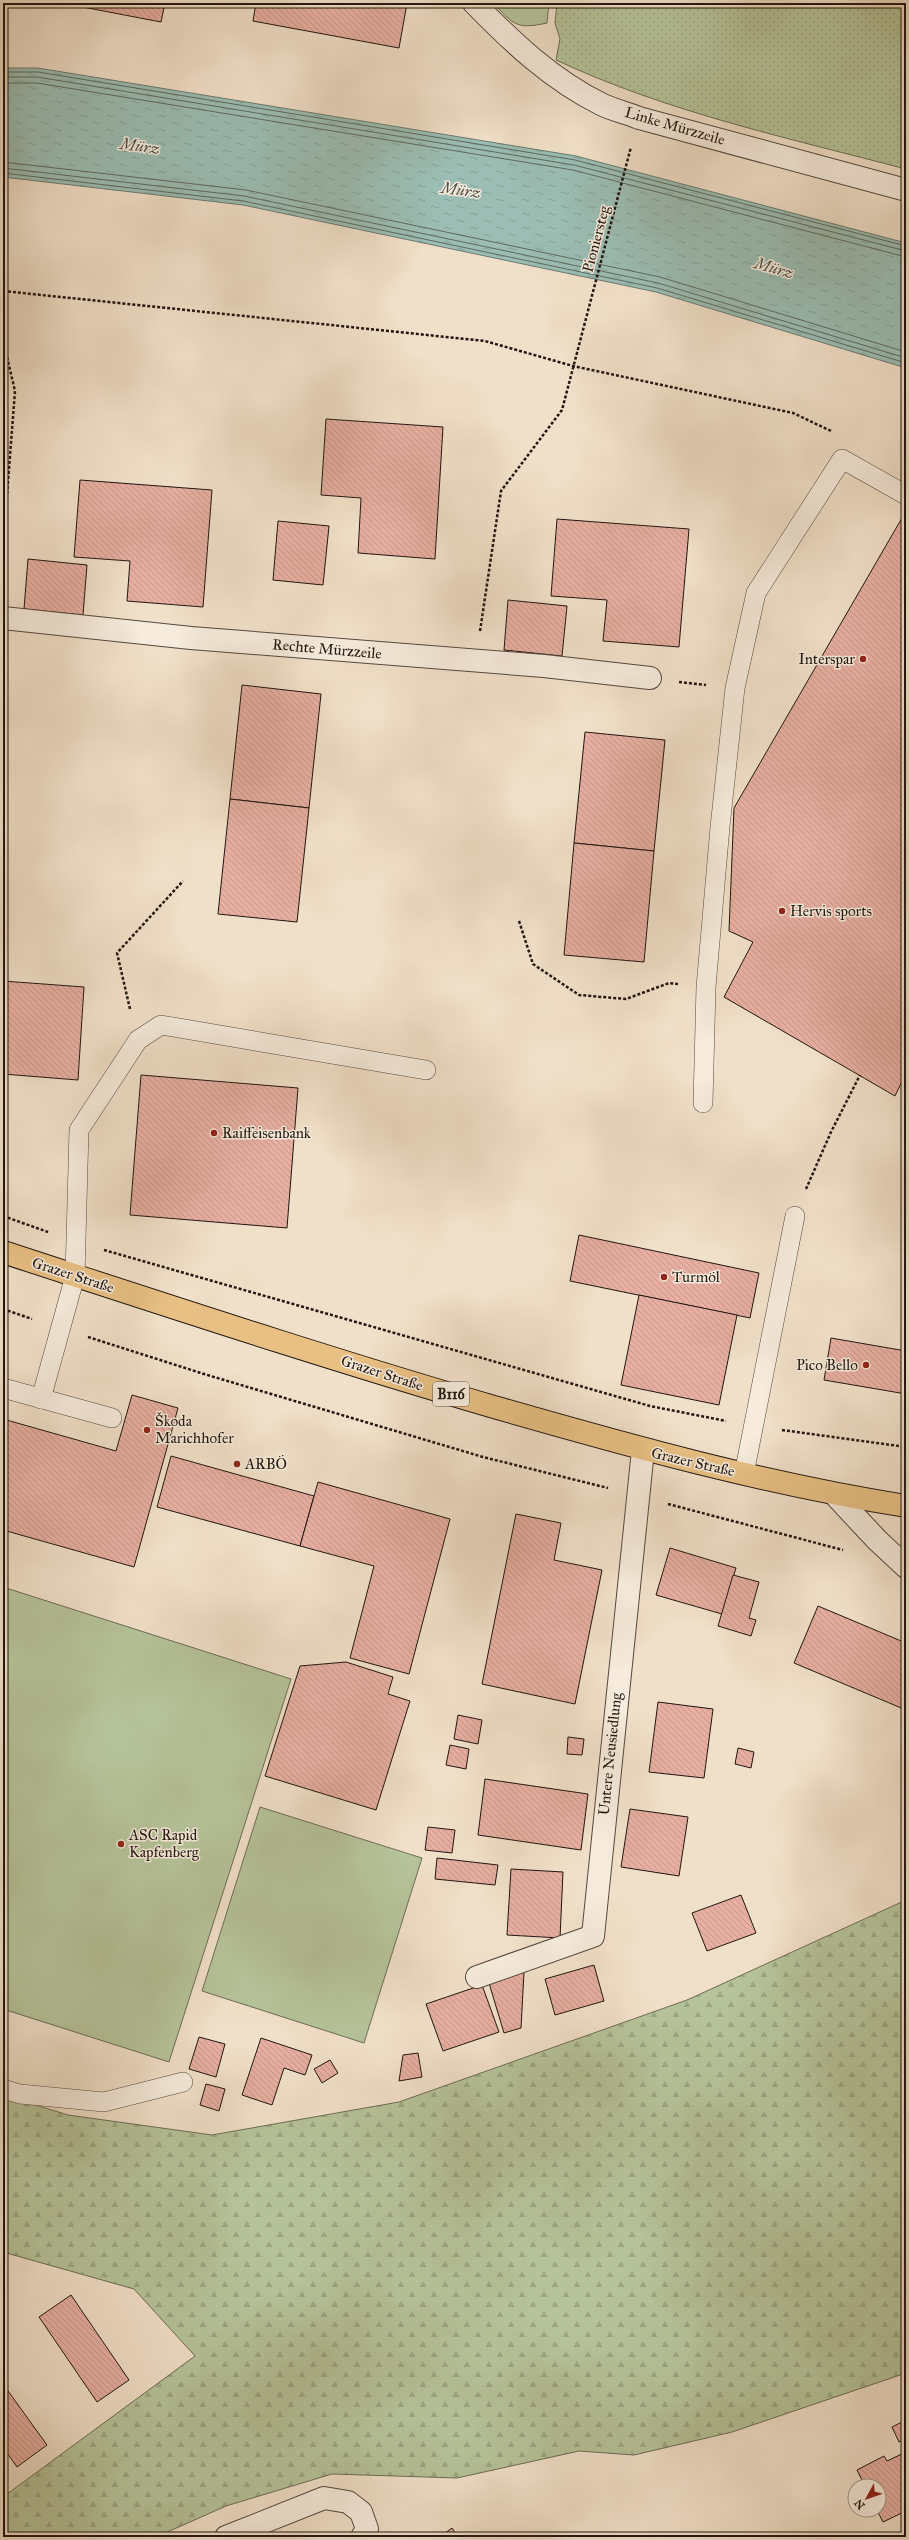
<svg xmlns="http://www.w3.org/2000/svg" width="909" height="2540" font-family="'IM FELL Great Primer',serif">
<defs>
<pattern id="grass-dots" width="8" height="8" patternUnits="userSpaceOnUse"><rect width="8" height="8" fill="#b6c39a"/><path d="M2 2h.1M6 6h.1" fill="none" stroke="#9ca784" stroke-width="1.8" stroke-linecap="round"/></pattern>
<pattern id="forest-firs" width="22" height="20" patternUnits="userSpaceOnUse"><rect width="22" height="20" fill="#b6c39a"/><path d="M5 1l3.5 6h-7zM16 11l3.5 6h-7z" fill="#9ca784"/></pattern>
<pattern id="water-ripples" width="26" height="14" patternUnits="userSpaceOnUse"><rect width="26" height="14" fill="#9bbdb3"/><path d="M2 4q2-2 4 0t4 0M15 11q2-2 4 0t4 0" fill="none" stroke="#85a299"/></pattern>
<pattern id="building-back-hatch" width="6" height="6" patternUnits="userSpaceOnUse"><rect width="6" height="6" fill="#e7afa2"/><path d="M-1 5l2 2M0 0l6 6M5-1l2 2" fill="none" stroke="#c6968a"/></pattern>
</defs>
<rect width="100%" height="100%" fill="#f1e0c9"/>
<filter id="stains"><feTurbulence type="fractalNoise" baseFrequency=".005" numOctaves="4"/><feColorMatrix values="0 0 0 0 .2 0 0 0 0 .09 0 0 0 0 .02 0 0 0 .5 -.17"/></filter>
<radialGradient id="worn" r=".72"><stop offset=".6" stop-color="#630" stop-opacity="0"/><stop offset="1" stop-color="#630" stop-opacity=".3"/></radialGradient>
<path fill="url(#grass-dots)" stroke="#6b6c54" d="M557 3H906V169C788 138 667 112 556 60L560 39 555 23Z"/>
<path fill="url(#forest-firs)" stroke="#6b6c54" d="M906 1900V2373L732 2432 634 2455 579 2451 457 2478 332 2474 226 2506 156 2537H3V2497L195 2356 134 2289 3 2252V2095L68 2115 212 2135 399 2102 687 2000Z"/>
<g fill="#b6c39a" stroke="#6b6c54">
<path d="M493 3H549L547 23C515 30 514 24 493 3Z"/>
<path d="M3 1587 291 1679 169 2062 3 2009Z"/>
<path d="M260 1807 422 1858 364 2043 202 1991Z"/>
</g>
<path fill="url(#water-ripples)" stroke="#6a7a71" d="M3 68H38L576 156 906 243V368L656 292 243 205 3 177Z"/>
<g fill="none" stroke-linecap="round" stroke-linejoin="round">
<g stroke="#5e6961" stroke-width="1">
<path d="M3 72H38L575 160 906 246"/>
<path d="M3 77H37L574 165 906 251"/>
<path d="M3 83H37L573 170 906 257"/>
<path d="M3 162 246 190 660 277 906 352"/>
<path d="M3 168 244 196 658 283 906 358"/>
<path d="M3 173 243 201 657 288 906 363"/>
</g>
</g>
<g fill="url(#building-back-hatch)" stroke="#20150f">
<path d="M62 3H165L161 22Z"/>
<path d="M256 3H407L399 48 253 21Z"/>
<path d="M326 419 443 427 435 559 358 553 361 498 321 495Z"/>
<path d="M80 480 212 490 203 607 127 601 130 561 74 557Z"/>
<path d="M906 511V1073L895 1096 724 997 753 942 729 931 734 808Z"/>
<path d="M557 519 689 529 679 647 603 641 607 600 551 596Z"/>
<path d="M278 521 329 526 323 585 273 580Z"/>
<path d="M28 559 87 565 83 615 24 609Z"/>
<path d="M508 600 567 606 562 656 504 650Z"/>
<path d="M242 685 321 694 309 808 230 799Z"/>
<path d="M585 732 665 740 654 851 574 843Z"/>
<path d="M230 799 309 808 297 922 218 914Z"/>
<path d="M574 843 654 851 644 962 564 955Z"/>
<path d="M3 981 84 987 78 1080 3 1074Z"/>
<path d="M141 1075 298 1088 287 1228 130 1215Z"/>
<path d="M579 1235 759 1273 750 1318 570 1281Z"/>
<path d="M639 1295 737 1315 719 1405 621 1385Z"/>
<path d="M831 1338 906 1351V1394L824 1380Z"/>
<path d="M132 1395 178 1408 134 1567 3 1530V1419L116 1451Z"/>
<path d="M171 1456 314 1496 300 1546 157 1507Z"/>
<path d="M318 1482 450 1519 409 1674 350 1658 374 1566 300 1546Z"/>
<path d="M516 1514 561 1523 554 1560 602 1570 575 1704 482 1684Z"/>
<path d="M670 1548 736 1568 722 1614 656 1595Z"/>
<path d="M733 1575 759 1582 749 1618 756 1620 751 1636 718 1626Z"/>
<path d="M818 1606 906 1643V1710L794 1663Z"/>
<path d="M346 1662 393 1677 388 1694 410 1701 376 1810 265 1776 300 1666Z"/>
<path d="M658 1702 713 1709 704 1778 649 1772Z"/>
<path d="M458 1715 482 1720 478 1744 454 1739Z"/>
<path d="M568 1737 584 1739 582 1755 567 1754Z"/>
<path d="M450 1745 469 1749 466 1769 446 1765Z"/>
<path d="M738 1748 754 1752 751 1768 735 1764Z"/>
<path d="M485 1779 588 1794 581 1850 478 1835Z"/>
<path d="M630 1809 688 1817 679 1876 621 1867Z"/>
<path d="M428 1827 455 1830 452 1853 425 1850Z"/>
<path d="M437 1858 498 1865 495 1885 435 1879Z"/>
<path d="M511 1869 563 1872 560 1938 507 1935Z"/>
<path d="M741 1895 756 1933 707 1951 692 1913Z"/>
<path d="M594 1965 604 2001 555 2015 545 1979Z"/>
<path d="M524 1972 521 2028 504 2033 489 1983Z"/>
<path d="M482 1985 499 2032 443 2051 426 2004Z"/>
<path d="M199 2037 225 2044 216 2077 189 2069Z"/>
<path d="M261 2038 312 2055 305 2075 284 2068 272 2105 242 2095Z"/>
<path d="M418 2053 422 2077 399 2081 403 2055Z"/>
<path d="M330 2060 338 2073 322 2083 314 2069Z"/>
<path d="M206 2084 225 2089 219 2111 200 2105Z"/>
<path d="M71 2295 129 2380 97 2402 39 2317Z"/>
<path d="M3 2384 47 2445 17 2467 3 2447Z"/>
<path d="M906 2420V2438L899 2442 892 2427Z"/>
<path d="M906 2452V2511L883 2522 877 2510 879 2486H865L857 2470 884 2456 887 2461Z"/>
<path d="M452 2528 458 2537H440Z"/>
</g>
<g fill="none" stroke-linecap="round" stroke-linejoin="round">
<g stroke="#54483e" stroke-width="20">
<g id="lane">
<path d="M703 1103 706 987 720 827 735 688 756 593 842 459 906 495"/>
<path d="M3 1388 112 1418"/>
<path d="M41 1399 75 1276 79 1130 138 1040 161 1025 426 1070"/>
<path d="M744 1474 795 1216"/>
<path d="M3 2089 20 2094 104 2102 183 2082"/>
</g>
</g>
<g stroke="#54483e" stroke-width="24">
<g id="street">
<path d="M474 3C512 42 552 80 601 104 613 110 627 113 639 118L906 190"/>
<path d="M3 618 191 638 544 666 650 678"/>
<path d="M835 1495 877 1540 906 1567"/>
<path d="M477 1977 593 1936 643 1450"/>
<path d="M226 2537 324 2498 348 2502 361 2512 367 2529 362 2537"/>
</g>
</g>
<g stroke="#20150f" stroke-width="24">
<path id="primary" d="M3 1252C166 1305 329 1359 494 1407 630 1446 766 1484 906 1506"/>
</g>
<g stroke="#20150f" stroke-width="2.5" stroke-dasharray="3 2" stroke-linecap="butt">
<path d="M3 291 485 341 573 366 793 413 831 431"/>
<path d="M3 354 7 357 15 391 3 546"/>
<path d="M480 631 501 491 562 410 631 147"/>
<path d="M679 682 706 685"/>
<path d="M519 921 533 964 579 995 626 999 669 983 678 984"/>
<path d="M130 1009 117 953 183 881"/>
<path d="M806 1189 831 1132 860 1075"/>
<path d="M3 1216 48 1232"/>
<path d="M104 1250 650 1406 726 1421"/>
<path d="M3 1309 32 1319"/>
<path d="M88 1337 204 1374 483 1457 608 1488"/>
<path d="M782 1430 906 1447"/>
<path d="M668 1504 843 1550"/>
</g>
<use href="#lane" stroke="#f6ebdc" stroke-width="19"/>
<use href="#street" stroke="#f6ebdc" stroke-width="22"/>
<use href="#primary" stroke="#e8c084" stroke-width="22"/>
</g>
<g fill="#8f2418" stroke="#f6ebdc" stroke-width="1.5">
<circle cx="863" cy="659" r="4"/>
<circle cx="782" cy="911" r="4"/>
<circle cx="214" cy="1133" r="4"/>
<circle cx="664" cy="1277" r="4"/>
<circle cx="866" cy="1365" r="4"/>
<circle cx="147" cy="1430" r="4"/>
<circle cx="237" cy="1464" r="4"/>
<circle cx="121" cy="1844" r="4"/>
</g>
<g text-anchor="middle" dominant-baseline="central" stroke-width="3" stroke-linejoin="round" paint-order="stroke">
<rect fill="#f6ebdc" stroke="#60554c" stroke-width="1" x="433" y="1382" width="36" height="24" rx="3"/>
<g font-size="14" font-weight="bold" fill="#20150f">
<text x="451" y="1394">B116</text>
</g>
<g font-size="15" fill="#20150f" stroke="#f6ebdc">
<text transform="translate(675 126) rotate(16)">Linke Mürzzeile</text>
<text transform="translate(596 239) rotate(-75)">Pioniersteg</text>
<text transform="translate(327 649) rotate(5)">Rechte Mürzzeile</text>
<text transform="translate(73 1275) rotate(18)">Grazer Straße</text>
<text transform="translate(382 1373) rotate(18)">Grazer Straße</text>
<text transform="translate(693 1462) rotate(13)">Grazer Straße</text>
<text transform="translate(610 1754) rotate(-84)">Untere Neusiedlung</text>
</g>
<g font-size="15" fill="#20150f" stroke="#f6ebdc" text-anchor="start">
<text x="855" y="659" text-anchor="end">Interspar</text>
<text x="790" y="911">Hervis sports</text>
<text x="222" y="1133">Raiffeisenbank</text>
<text x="672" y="1277">Turmöl</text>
<text x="858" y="1365" text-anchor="end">Pico Bello</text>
<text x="155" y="1421">Škoda<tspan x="155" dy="17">Marichhofer</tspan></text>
<text x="245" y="1464">ARBÖ</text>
<text x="129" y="1835">ASC Rapid<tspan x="129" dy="17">Kapfenberg</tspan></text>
</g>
<g font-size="16" font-style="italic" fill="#4b5048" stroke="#f6ebdc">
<text transform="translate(140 146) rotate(8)">Mürz</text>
<text transform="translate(461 190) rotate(8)">Mürz</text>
<text transform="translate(774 268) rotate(16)">Mürz</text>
</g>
</g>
<rect width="909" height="2540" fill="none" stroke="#f1e0c9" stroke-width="16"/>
<rect x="4" y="4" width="901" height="2532" fill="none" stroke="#20150f" stroke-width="2"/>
<rect x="8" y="8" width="893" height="2524" fill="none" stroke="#20150f"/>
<g transform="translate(867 2498) rotate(230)"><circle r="19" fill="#f6ebdc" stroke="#a0958a"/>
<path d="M0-3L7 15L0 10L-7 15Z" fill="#8f2418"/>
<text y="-6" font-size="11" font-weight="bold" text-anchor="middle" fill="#20150f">N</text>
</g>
<rect width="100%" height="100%" filter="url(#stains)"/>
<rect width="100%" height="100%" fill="url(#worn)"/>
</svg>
